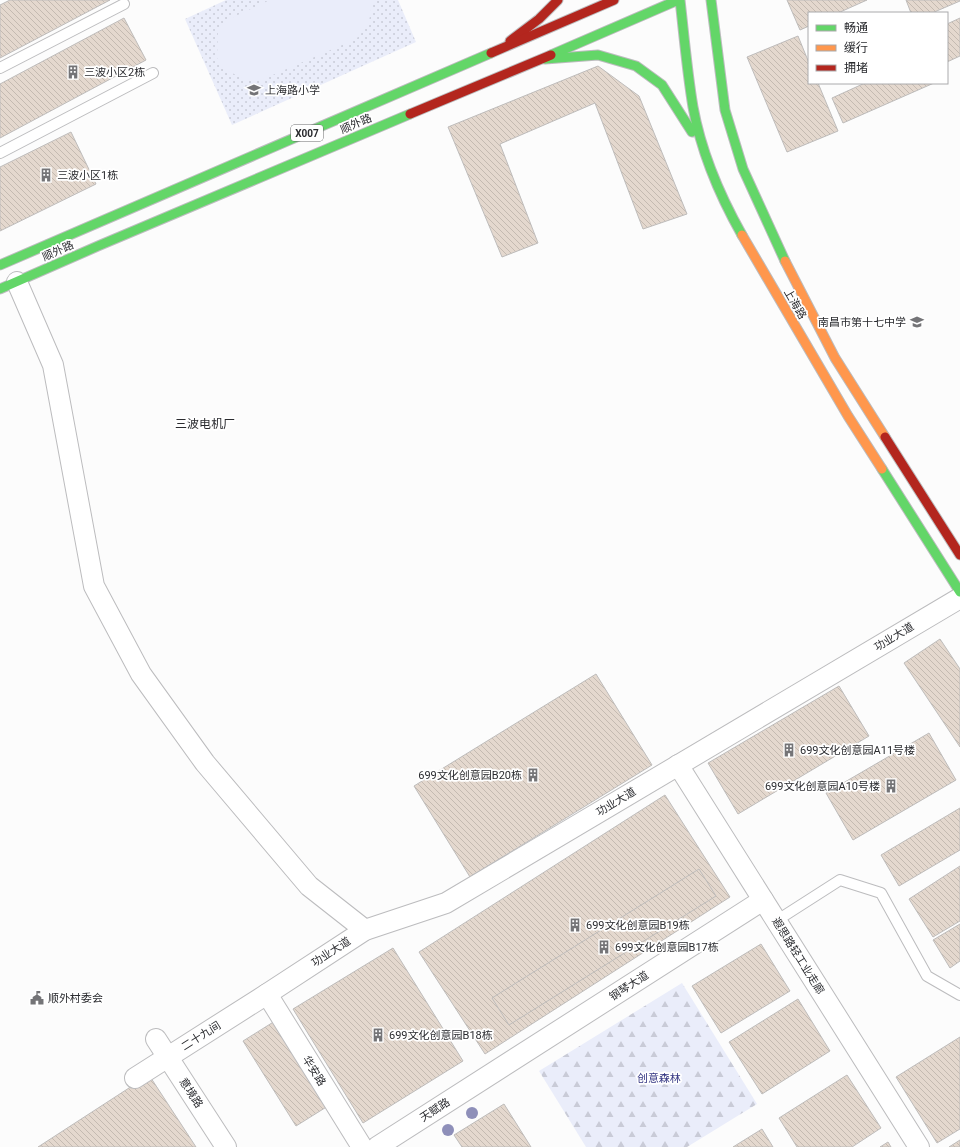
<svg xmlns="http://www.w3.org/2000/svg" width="960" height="1147" font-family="Roboto,'Noto Sans SC',sans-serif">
<defs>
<pattern id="grass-dots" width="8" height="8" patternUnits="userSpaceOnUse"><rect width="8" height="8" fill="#eaedfa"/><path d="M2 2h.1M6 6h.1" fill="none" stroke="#c9cbd7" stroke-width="1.8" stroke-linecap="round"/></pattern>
<pattern id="forest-firs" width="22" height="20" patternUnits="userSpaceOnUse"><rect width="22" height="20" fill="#eaedfa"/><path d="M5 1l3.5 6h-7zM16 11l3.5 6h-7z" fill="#c9cbd7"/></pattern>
<pattern id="building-back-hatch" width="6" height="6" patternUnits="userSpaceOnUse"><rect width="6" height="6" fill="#e4d8ce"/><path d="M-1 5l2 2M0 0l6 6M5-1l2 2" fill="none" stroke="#c4bab1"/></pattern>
</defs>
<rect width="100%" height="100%" fill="#fcfcfc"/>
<path fill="url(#grass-dots)" d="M226 0H398L416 42 232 125 185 19Z"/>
<path fill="url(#forest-firs)" d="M682 983 757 1104 687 1147H586L539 1071Z"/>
<path fill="#eaedfa" d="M270 0H371C372 18 368 27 356 39L261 80 247 81 223 68 217 58 218 32 227 20Z"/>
<g fill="url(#building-back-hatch)" stroke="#bebcbb">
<path d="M10 0H110L0 58V5Z"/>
<path d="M787 0H867L838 13H809V26L800 30Z"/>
<path d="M906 0H960V1L932 13H911Z"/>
<path d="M124 18 146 60 0 138V84Z"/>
<path d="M960 18V56L947 62V24Z"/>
<path d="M798 36 809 63V83H818L838 131 787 152 747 57Z"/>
<path d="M598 66 639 96 687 214 643 229 595 103 500 144 538 243 502 257 448 127Z"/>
<path d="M865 83H934L843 123 832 98Z"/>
<path d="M71 132 96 184 0 231V167Z"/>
<path d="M940 639 960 669V747L904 663Z"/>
<path d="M596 674 652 765 470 877 414 786Z"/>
<path d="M839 686 869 736 738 814 708 763Z"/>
<path d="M929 733 956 780 853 840 826 793Z"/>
<path d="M665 795 730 897 485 1054 419 952Z"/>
<path d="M960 808V850L899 886 881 855Z"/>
<path d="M960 866V921L933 937 909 899Z"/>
<path d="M699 869 716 896 509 1025 492 998Z"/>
<path d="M960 924V961L950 968 933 940Z"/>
<path d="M761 944 790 991 721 1033 692 986Z"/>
<path d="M393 948 463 1061 363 1123 293 1009Z"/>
<path d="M798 999 830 1051 762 1094 729 1042Z"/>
<path d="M275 1021 328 1106 296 1126 243 1041Z"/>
<path d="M960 1037V1129L937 1143 896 1077Z"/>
<path d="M149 1075 196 1147H38Z"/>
<path d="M847 1075 881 1128 852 1147H797L779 1118Z"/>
<path d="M504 1104 531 1147H462L454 1135Z"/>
<path d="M762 1129 773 1147H733Z"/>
<path d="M960 1140V1147H949Z"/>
<path d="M888 1142 891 1147H880Z"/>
</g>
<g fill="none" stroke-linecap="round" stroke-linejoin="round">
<g stroke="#bcbcbe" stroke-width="12">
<g id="lane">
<path d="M0 68 124 4"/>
<path d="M0 153 153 73"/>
<path d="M776 921 840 880 881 893 927 976 960 995"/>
</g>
</g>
<g stroke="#bcbcbe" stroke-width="22">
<g id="street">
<path d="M17 282 53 365 94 586 141 674 205 763 309 886 365 930"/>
<path d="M678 765 919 1147"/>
<path d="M267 994 362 1147"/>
<path d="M156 1039 226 1147"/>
<path d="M135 1078 267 994 365 930 446 903 960 598"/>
<path d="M377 1147 763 900"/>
</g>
</g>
<g stroke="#bcbcbe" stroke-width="11">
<g id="fast">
<path d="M680 0C684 35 687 71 693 107 701 151 720 196 742 235"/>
<path d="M711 0 725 110 743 169 785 261"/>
<path d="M551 55 678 0"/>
<path d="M545 59 598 55 636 66 662 85 692 132"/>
<path d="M0 265 491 53"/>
<path d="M0 289 98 246 410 114"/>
<path d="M882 469 960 592"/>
</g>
</g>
<g stroke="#bcbcbe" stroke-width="11">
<g id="slow">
<path d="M742 235 848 416 882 469"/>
<path d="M785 261 835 358 885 437"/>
</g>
</g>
<g stroke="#bcbcbe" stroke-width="11">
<g id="jam">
<path d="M510 41 539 19 558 0"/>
<path d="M491 53 614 0"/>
<path d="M410 114 551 55"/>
<path d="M885 437 960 555"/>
</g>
</g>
<use href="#lane" stroke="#fff" stroke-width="10"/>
<use href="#street" stroke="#fff" stroke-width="20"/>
<use href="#fast" stroke="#63d668" stroke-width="9"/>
<use href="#slow" stroke="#ff974d" stroke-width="9"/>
<use href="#jam" stroke="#b3261e" stroke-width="9"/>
</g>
<g fill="#8e8fb9">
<circle cx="472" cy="1113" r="6"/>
<circle cx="448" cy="1130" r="6"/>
</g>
<defs>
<g id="building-bare" transform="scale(1.08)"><path d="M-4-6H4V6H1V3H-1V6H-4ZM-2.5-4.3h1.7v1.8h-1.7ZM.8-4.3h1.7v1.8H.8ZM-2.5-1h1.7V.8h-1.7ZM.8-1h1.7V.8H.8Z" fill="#747477" stroke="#fff" stroke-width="2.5" paint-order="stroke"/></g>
<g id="school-bare" transform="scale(1.08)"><path d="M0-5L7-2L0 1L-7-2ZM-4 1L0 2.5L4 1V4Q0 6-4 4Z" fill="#747477" stroke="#fff" stroke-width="2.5" paint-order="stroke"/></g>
<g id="civic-bare" transform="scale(1.08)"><path d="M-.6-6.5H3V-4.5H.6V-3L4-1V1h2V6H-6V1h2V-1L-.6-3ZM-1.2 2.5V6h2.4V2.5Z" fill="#747477" stroke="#fff" stroke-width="2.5" paint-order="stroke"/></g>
</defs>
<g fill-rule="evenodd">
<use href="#building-bare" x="73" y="72"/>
<use href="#school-bare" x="254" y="90"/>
<use href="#building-bare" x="46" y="175"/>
<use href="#school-bare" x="917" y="322"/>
<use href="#building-bare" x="789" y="750"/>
<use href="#building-bare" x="533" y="775"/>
<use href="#building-bare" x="891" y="786"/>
<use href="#building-bare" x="575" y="925"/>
<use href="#building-bare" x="604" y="947"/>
<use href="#civic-bare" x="37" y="998"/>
<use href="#building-bare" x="378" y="1035"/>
</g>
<g text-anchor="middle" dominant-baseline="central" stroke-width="3.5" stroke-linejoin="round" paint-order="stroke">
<rect fill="#fff" stroke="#6a6b6d" stroke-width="1" x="291" y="125" width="32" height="16" rx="3"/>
<g font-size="10" font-weight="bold" fill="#2a2b2f">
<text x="307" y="133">X007</text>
</g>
<g font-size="11" fill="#2a2b2f" stroke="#fff" text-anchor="start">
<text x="84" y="72">三波小区2栋</text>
<text x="265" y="90">上海路小学</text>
<text x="57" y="175">三波小区1栋</text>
<text x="906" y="322" text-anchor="end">南昌市第十七中学</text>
<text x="800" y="750">699文化创意园A11号楼</text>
<text x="522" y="775" text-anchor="end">699文化创意园B20栋</text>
<text x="880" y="786" text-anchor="end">699文化创意园A10号楼</text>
<text x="586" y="925">699文化创意园B19栋</text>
<text x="615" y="947">699文化创意园B17栋</text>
<text x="48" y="998">顺外村委会</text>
<text x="389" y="1035">699文化创意园B18栋</text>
</g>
<g font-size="11" fill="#2a2b2f" stroke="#fff">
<text transform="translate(356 124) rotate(-23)">顺外路</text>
<text transform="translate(58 251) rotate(-24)">顺外路</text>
<text transform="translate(795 304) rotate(60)">上海路</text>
<text transform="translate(894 637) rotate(-31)">功业大道</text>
<text transform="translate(616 802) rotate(-31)">功业大道</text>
<text transform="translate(331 952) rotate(-33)">功业大道</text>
<text transform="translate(798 956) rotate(58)">遐思路轻工业走廊</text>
<text transform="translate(629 986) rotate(-33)">钢琴大道</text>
<text transform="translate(201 1036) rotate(-32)">二十九间</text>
<text transform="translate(314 1071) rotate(58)">华安路</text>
<text transform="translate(191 1093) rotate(57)">意境路</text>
<text transform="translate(435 1110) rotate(-33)">天赋路</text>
</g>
<g font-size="11" fill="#343683" stroke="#fff">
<text x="659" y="1078">创意森林</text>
</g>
<g font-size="12" fill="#2a2b2f" stroke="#fff">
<text x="205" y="424">三波电机厂</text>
</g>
</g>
<rect x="808" y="12" width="140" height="72" fill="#ffffff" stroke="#aaaaac"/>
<rect x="816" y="25" width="20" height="6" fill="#63d668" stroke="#aaaaac"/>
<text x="844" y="32" font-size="12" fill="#2a2b2f">畅通</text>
<rect x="816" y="45" width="20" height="6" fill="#ff974d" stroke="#aaaaac"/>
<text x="844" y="52" font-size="12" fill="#2a2b2f">缓行</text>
<rect x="816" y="65" width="20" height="6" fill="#b3261e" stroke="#aaaaac"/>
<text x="844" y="72" font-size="12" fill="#2a2b2f">拥堵</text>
</svg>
